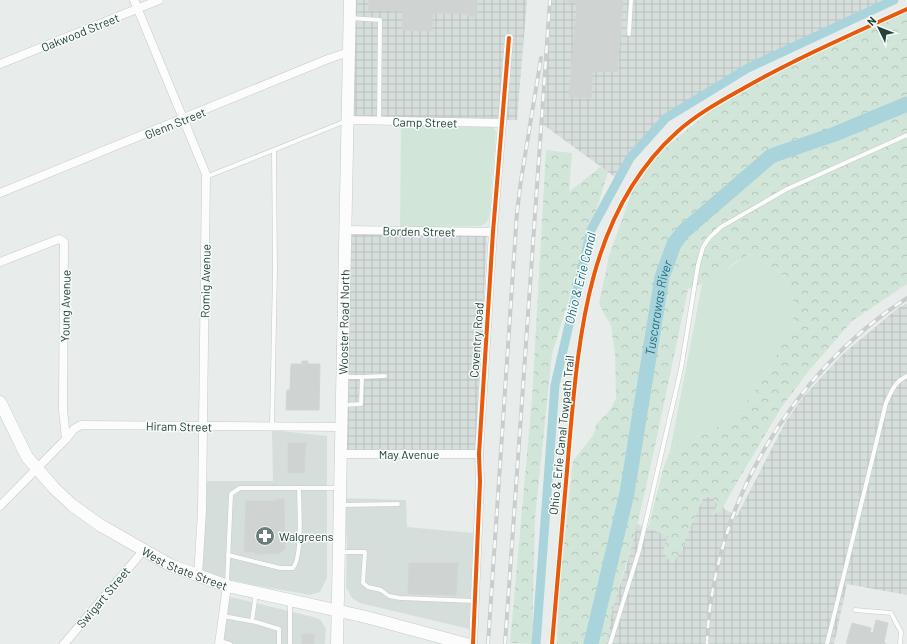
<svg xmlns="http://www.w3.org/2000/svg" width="907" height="644" font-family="Barlow,sans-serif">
<defs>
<pattern id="industrial-grid" width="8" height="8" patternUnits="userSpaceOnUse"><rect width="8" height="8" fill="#d6dedb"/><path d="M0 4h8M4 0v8" fill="none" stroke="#b8c0bd"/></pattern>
<pattern id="forest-crowns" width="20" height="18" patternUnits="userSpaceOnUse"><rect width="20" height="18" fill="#d1e6d8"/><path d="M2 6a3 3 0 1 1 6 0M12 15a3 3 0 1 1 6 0" fill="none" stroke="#b3c6ba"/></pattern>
</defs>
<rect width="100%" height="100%" fill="#e8edeb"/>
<g fill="#d6dedb">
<path d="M272 430 327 436V578L320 592 310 595 254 585 200 573 205 481H273Z"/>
<path d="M344 498 406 500 407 527 474 533 469 629 360 603 352 598 346 587 347 543Z"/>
<path d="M231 597 313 617 321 620 326 629 325 644H222L226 601Z"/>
</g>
<g fill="url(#industrial-grid)">
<path d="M352 0H527L517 120 350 118Z"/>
<path d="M550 0H894L748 68 666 118 630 157 619 180 541 123Z"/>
<path d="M346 231 487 235 476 450H343Z"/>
<path d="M907 303V595L847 584 834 644H606L612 609 627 564 637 524 669 536 682 551 685 540 703 498 712 496 718 506 713 515 723 508 737 516 786 421 804 396 843 354 897 309Z"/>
</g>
<g fill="#d1e6d8">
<path d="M401 123 493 126 496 132 489 218 486 223 481 226 400 228Z"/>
<path d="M749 254 768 264 783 275 795 304 793 320 785 341 771 368 748 400 726 421 708 433 685 441 670 451 702 284C720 277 733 264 749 254Z"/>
</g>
<g fill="url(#forest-crowns)">
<path d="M907 10V284L852 321 808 372 781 408 729 496 723 508 712 516 717 505 712 496 703 498 685 540 682 551 672 564 663 552 668 536 648 528 664 466 670 451 685 441 708 433 726 421 748 400 771 368 793 320 795 304 783 275 768 264 749 254 734 263 717 278 688 289C671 369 655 450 636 530 626 568 611 605 606 644H557L559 588 573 461 594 434 596 425 610 410 616 398 615 354 611 326 599 304 609 256 633 189 652 158 719 104 754 84Z"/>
<path d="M546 150 572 153 569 192 600 167 608 172 552 354 535 518 532 644 510 643 532 399Z"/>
</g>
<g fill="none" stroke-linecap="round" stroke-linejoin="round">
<path stroke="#a9d4db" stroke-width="9" d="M536 644 555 385 591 230 630 158 666 118 748 68 894 0"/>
<path stroke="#a9d4db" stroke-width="15" id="s1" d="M591 644 627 493 662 277 674 244 683 232 771 156 835 134 907 104"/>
</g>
<g fill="#cfd4d2" stroke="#d1d6d4">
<path d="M369 0H476V17L468 16V14L433 13 432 31 402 30 403 11 368 10Z"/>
<path d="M567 0H623L617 72 593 71 591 98 569 97 577 3 567 2Z"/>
<path d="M302 361H308V364H320L319 410H286L287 390H290L291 364H302Z"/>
<path d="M288 443H306L304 473H288Z"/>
<path d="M276 499H284L285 549 279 554H255V552H244L246 501H276Z"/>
<path d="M409 563H458L456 595 408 594Z"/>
<path d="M876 620 888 623 884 642 886 644H846L852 623 871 628 870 632 873 633Z"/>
<rect x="302" y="634" width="12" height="10"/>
</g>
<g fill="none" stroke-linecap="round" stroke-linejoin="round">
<g stroke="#c5cac8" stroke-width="5">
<g id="lane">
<path d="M350 18 380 20 379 121"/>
<path d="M629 34 631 0"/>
<path d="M206 177 346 121"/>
<path d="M343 377H362L361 404 344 405"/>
<path d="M362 377 385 376"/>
<path d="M272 426 275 270 274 151"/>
<path d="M342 505 398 504"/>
<path d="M340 552H365L363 583 368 587 381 590 389 596 400 598 474 601"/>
<path d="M228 555 280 568H293C303 555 299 505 299 488"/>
<path d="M227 584 231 494 240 488H339"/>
<path d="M290 601V644"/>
<path d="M855 610 891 613 901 632 900 644"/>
<path d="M223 616 256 622 279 629V644"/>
<path d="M252 621 256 593"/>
<path d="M220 641 230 644"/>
<path d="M610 644 639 551 681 369 698 265 703 247 710 237 721 227 787 189 907 135"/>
<path d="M827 644 886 403C891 392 895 381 907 376"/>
</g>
</g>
<g stroke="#c5cac8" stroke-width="9">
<g id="street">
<path d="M134 0 206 174 202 511 198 576"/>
<path d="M0 64 159 0"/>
<path d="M348 120 501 123"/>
<path d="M0 193 328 59 349 52"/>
<path d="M345 230 493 232"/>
<path d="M0 262 59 239 64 242 63 410 66 439"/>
<path d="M340 454H479"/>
<path d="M0 506 66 439 74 429 81 425 341 427"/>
<path d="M64 644 143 551"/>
<path d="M219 644 227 586"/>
<path d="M473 644 480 482 479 454 493 232 509 38"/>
</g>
</g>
<g stroke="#c3cbc8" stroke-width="13">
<g id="secondary">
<path id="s2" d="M0 402 27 457 54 488 72 505 100 525 170 565 227 586 366 617 466 644"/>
<path id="s3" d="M337 644 350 0"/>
</g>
</g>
<use href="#lane" stroke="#fcfcfc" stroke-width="4"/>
<use href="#street" stroke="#fcfcfc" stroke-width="8"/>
<use href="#secondary" stroke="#fcfcfc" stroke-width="12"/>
<g stroke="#c9cdcc" stroke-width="4">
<g id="rail">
<path d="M488 644 517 212 521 180 541 58"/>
<path d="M505 644 550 0"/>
<path d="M707 644C712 506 792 372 907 298"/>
</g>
</g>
<use href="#rail" stroke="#f7fbf9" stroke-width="2.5" stroke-dasharray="8" stroke-linecap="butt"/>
<g stroke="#f7fbf9" stroke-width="6">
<g id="cycleway">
<path d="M473 644 480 482 479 454 493 232 509 38"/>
<path d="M552 644C557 582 563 521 568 459 578 344 585 215 677 132 697 114 721 101 744 88 797 58 852 34 907 9"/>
</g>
</g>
<use href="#cycleway" stroke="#e8590c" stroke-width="4"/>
</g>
<defs>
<g id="pharmacy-disc" transform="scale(1)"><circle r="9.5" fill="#697e78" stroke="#f7fbf9"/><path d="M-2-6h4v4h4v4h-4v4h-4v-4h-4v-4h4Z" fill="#fff"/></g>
</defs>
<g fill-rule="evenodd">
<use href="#pharmacy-disc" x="265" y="536"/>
</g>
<g text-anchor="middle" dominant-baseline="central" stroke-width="3" stroke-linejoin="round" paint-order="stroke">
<g font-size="12" fill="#24423a" stroke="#f7fbf9">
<text transform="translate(80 32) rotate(-22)">Oakwood Street</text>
<text transform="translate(425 122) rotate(1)">Camp Street</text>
<text transform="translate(175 123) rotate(-22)">Glenn Street</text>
<text transform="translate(419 231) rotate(1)">Borden Street</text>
<text transform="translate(205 281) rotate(-89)">Romig Avenue</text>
<text transform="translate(65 306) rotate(-89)">Young Avenue</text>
<text stroke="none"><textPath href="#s3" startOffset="322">Wooster Road North</textPath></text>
<text transform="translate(476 340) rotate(-86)">Coventry Road</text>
<text transform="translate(179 426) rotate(1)">Hiram Street</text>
<text transform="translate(561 435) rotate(-84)">Ohio &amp; Erie Canal Towpath Trail</text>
<text x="409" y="454">May Avenue</text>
<text stroke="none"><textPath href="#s2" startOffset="257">West State Street</textPath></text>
<text transform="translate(103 597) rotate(-50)">Swigart Street</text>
</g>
<g font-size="12" fill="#24423a" stroke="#f7fbf9" text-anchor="start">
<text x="279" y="536">Walgreens</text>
</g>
<g font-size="13" font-style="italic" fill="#1c6f80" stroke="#f7fbf9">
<text transform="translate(580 278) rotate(-76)">Ohio &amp; Erie Canal</text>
<text stroke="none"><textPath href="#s1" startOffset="343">Tuscarawas River</textPath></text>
</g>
</g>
<g transform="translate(879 28) rotate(313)" stroke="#f7fbf9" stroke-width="3" paint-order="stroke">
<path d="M0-3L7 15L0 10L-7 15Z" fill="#24423a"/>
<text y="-6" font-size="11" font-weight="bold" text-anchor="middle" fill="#24423a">N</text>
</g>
</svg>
